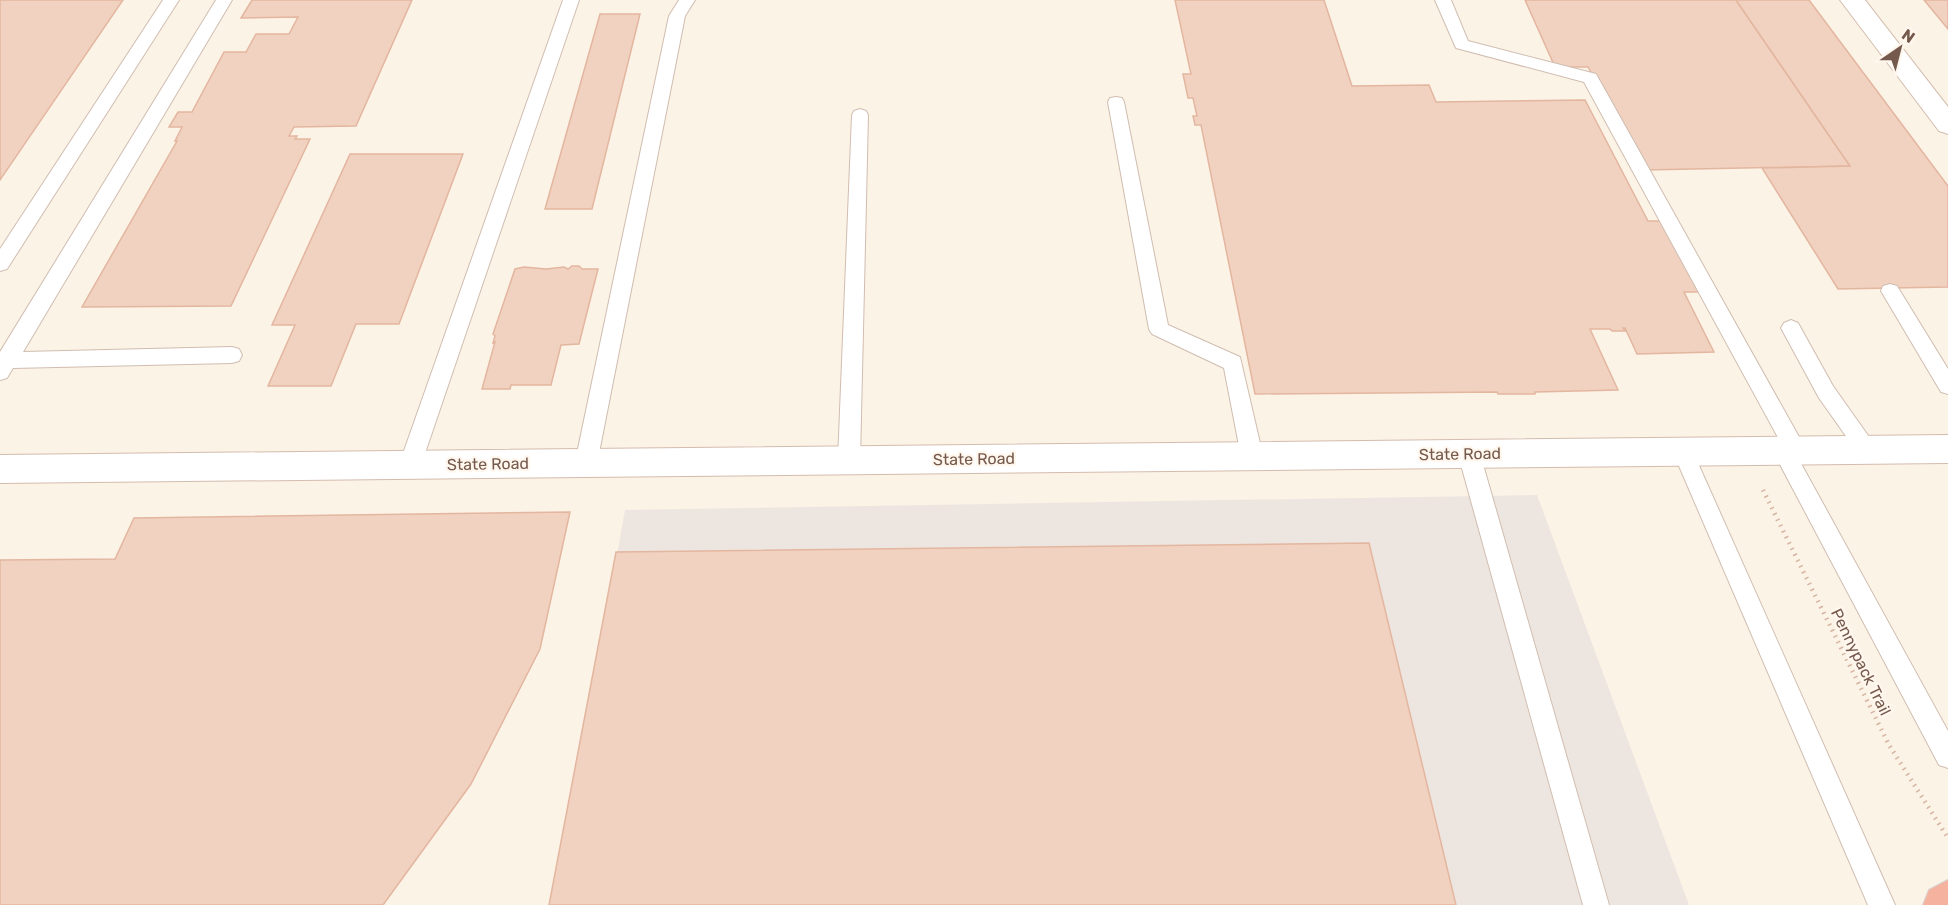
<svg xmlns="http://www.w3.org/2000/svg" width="1948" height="905" font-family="Rubik,sans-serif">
<rect width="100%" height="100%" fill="#fcf3e7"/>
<path fill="#ede6e0" d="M1537 495 1689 905H555L625 510Z"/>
<g fill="#f1d1bf" stroke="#e3b6a0" stroke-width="1.5">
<path d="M0 0H123L0 180Z"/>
<path d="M252 0H412L356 126 294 127 289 136H297L295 139H310L231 306 82 307 177 141H175L182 127H169L178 112H192L224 52H246L256 34H289L298 17 241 18Z"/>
<path d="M1175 0H1324L1352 86 1429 85 1436 102 1585 100 1648 221H1664L1701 292H1684L1714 352 1637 354 1625 328H1623L1625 331H1612L1610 329H1590L1618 390 1535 392V394H1498L1497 392 1255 394 1201 125H1195L1193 116H1197L1193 98H1188L1183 74H1191Z"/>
<path d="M1525 0H1736L1850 166 1645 170 1588 67H1555Z"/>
<path d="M1736 0H1809L1948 186V287L1838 289 1762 168 1850 166Z"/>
<path d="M1924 0H1948V29Z"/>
<path d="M600 14H640L592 209H545Z"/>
<path d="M350 154H463L399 324H356L331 386H268L295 325H272Z"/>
<path d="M572 266H579L582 269H598L579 344 561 345 551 385H511L510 389H482L495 342 493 343 495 336 493 334 515 269 524 267 546 269 564 267 568 269Z"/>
<path d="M570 512 540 649 471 784 383 905H0V560L115 559 134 518Z"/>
<path d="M1369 543 1456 905H549L616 552Z"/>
</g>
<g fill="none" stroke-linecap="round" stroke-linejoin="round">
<g stroke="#d0bdb0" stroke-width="2">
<g id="service">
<path d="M163 0H179L7 269 0 271V249Z"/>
<path d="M216 0H232L23 352 232 347 239 349 242 355 239 361 232 363 13 368 7 378 0 380V352Z"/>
<path d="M563 0H579L421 465 417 471 410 474 403 471 399 465Z"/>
<path d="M679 0H695L685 16 597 463 593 469 586 472 579 469 575 463 669 16Z"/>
<path d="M1435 0H1451L1468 41 1596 74 1803 444 1806 450 1803 456 1798 458 1948 731V768L1939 765 1776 457 1773 451 1776 445 1781 443 1584 82 1456 48Z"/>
<path d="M1116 97 1122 98 1124 102 1168 325 1240 357 1263 456 1259 462 1252 465 1245 462 1241 456 1224 368 1152 334 1149 329 1108 102 1110 98Z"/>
<path d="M860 109 866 111 868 115 860 460 856 466 849 469 842 466 838 460 852 115 854 111Z"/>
<path d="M1890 284 1897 286 1948 369V394L1941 392 1881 291 1883 286Z"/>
<path d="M1791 320 1798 323 1833 386 1874 444 1877 450 1874 456 1867 459 1860 456 1819 398 1781 328 1784 323Z"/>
<path d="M1683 443 1690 446 1693 452 1895 905H1868L1673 452 1676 446Z"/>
<path d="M1469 445 1476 448 1480 454 1609 905H1583L1458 454 1462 448Z"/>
</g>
</g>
<g stroke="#d3bcad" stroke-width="2">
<g id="secondary">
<path d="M1840 0H1865L1948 107V134L1939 131Z"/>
<path d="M1948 435V463L0 483V455Z"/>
</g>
</g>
<g stroke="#d8d1cd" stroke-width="2">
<path id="motorway" d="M1948 880V905H1923L1929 890Z"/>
</g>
<path stroke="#d6b4a2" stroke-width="4.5" stroke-dasharray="1.5 5" stroke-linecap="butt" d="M1763 490 1889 745 1948 838"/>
<use href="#service" fill="#fff" fill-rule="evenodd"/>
<use href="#secondary" fill="#fff" fill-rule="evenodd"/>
<use href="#motorway" fill="#f5b29f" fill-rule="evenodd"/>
</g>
<g text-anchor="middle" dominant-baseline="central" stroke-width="4.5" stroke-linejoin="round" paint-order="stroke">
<g font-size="16" fill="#75594c" stroke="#fff7ed">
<text transform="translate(1460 454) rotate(-1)">State Road</text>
<text transform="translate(974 459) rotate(-1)">State Road</text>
<text transform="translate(488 464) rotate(-1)">State Road</text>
<text transform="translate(1861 662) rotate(64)">Pennypack Trail</text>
</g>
</g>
<g transform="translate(1900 48) rotate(35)" stroke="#fff7ed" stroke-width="4.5" paint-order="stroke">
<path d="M0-4.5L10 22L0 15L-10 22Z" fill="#75594c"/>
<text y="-9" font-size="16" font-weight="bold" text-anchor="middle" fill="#75594c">N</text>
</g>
</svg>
